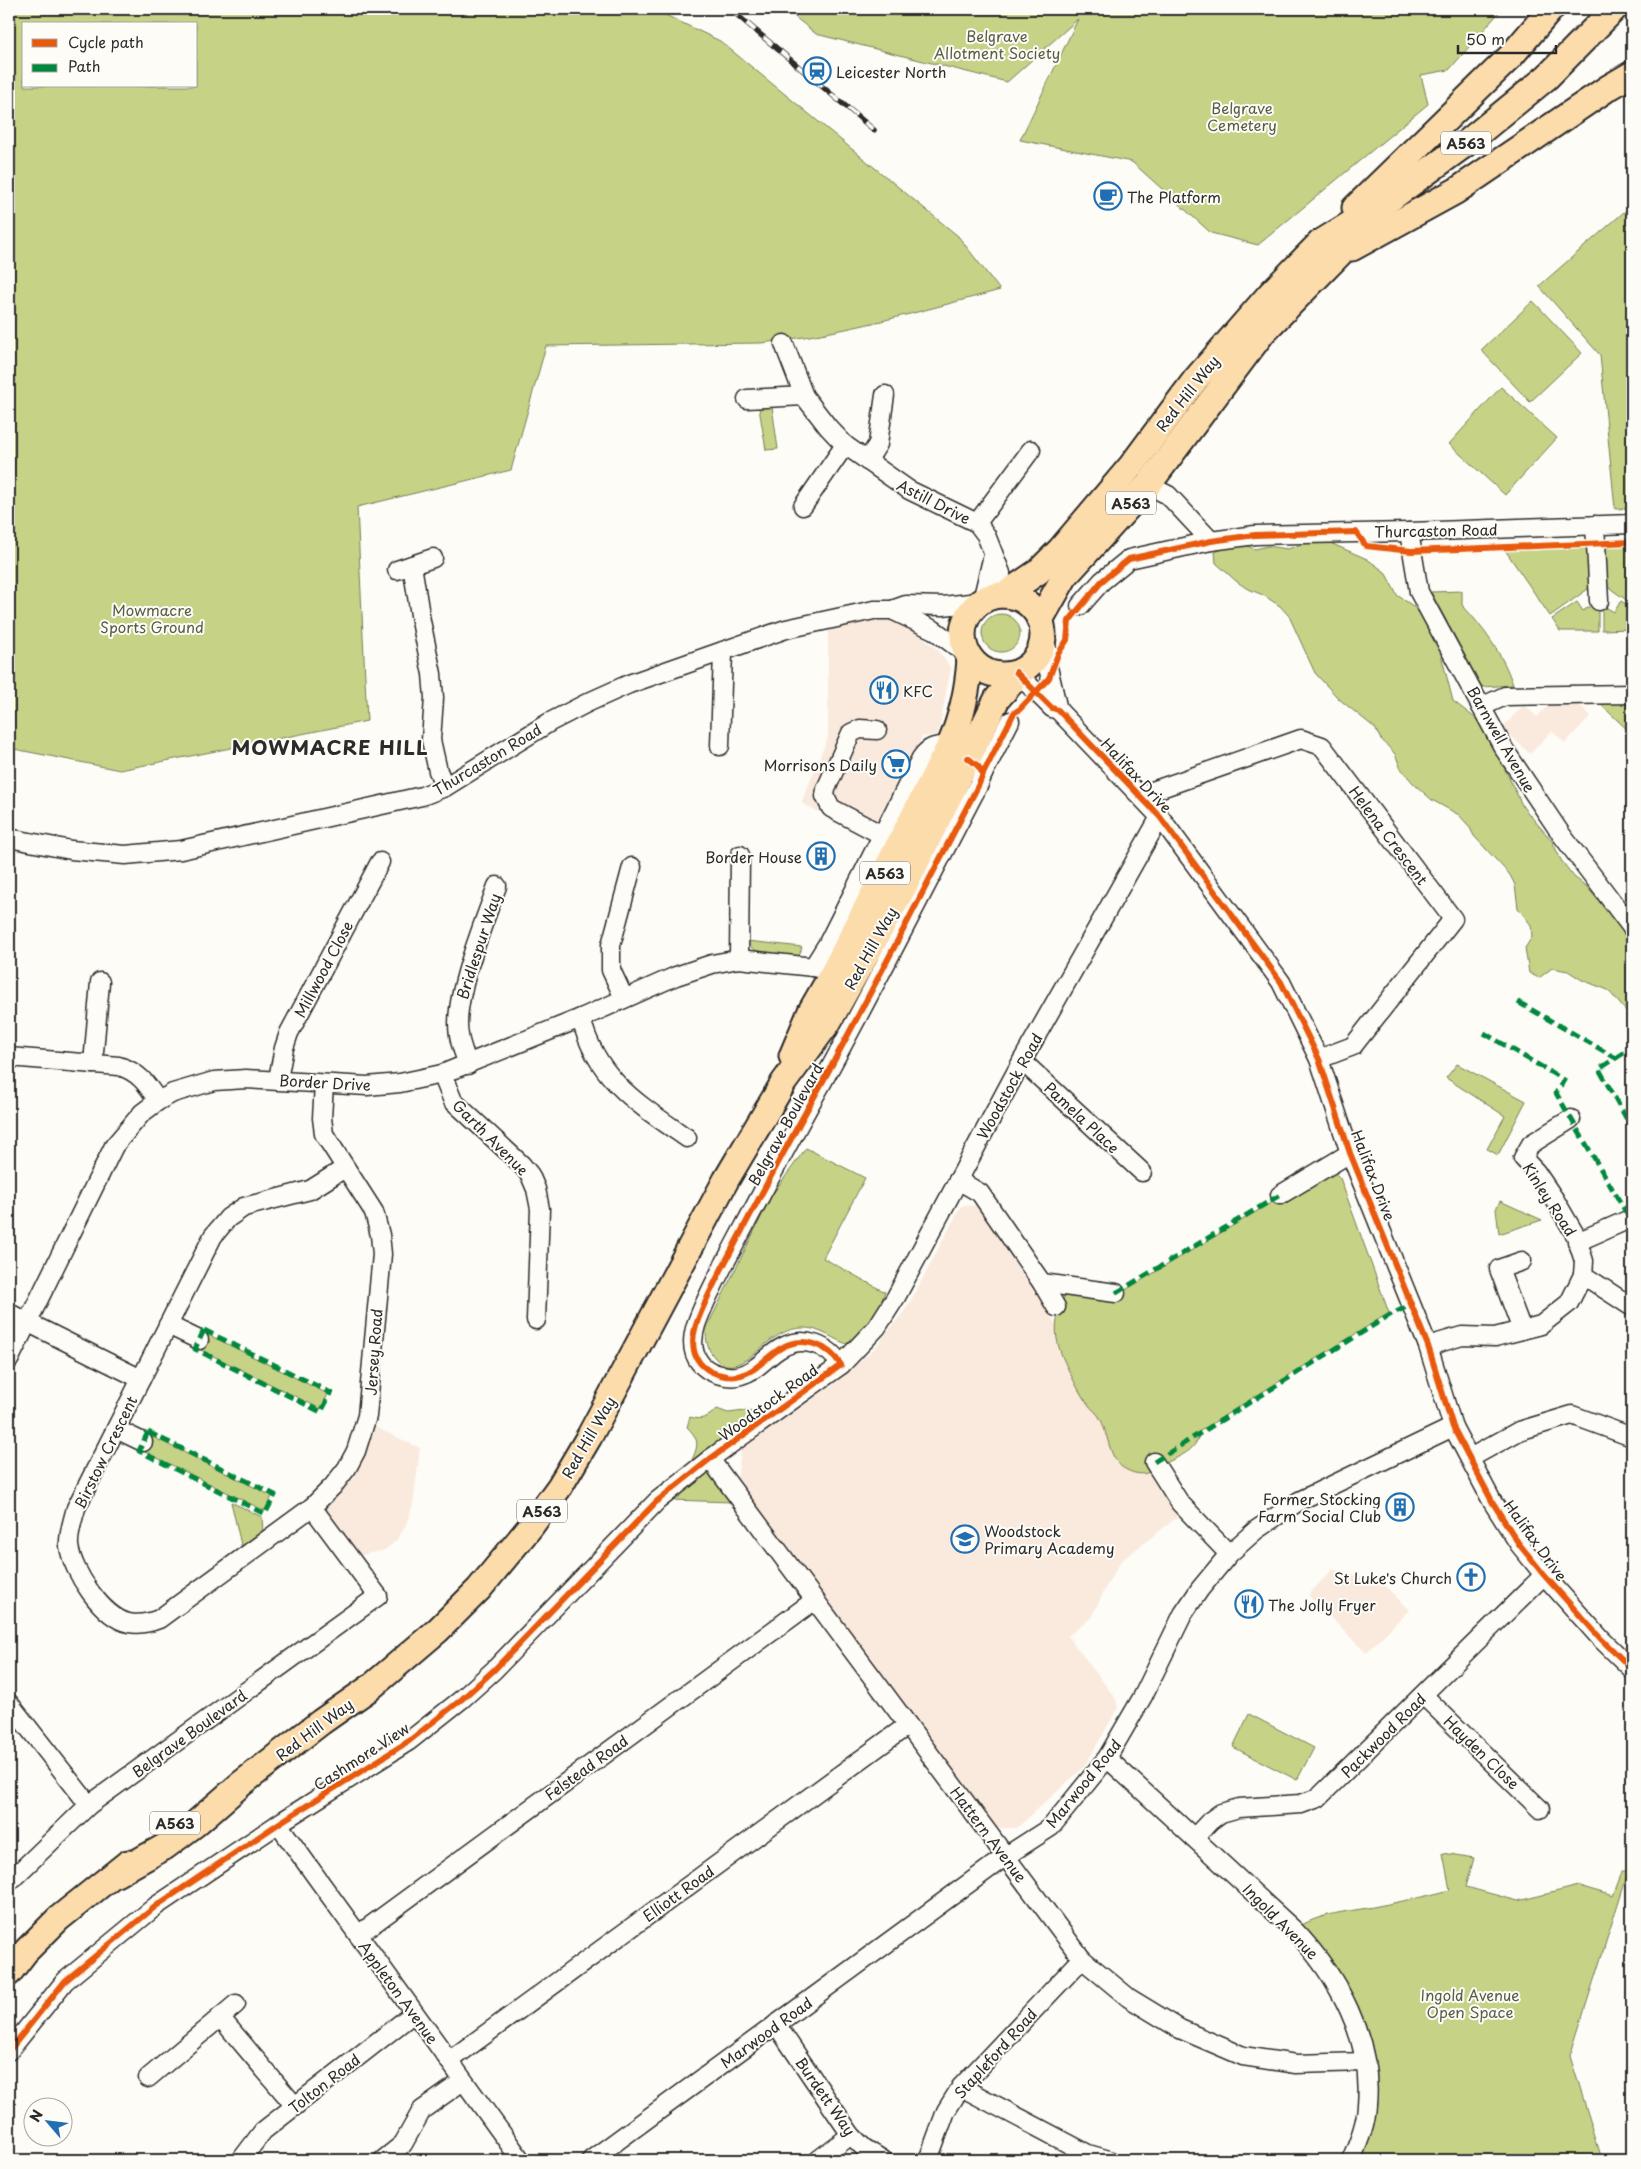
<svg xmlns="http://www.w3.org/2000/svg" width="1641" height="2169" font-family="'Playpen Sans',sans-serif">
<rect width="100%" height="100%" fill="#fdfcf7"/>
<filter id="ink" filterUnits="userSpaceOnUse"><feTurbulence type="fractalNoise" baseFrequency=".02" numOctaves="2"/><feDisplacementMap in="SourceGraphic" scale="10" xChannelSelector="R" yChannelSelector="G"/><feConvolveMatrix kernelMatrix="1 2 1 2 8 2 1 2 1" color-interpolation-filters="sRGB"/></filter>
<g filter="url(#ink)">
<g fill="#faeade">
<path d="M879 616 898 622 917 632 938 650 951 668 938 735 922 737 868 837 801 803 828 737V627Z"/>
<path d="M1576 702 1591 716 1565 743 1552 731 1530 754 1502 728 1524 705 1537 717 1550 703Z"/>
<path d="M982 1205 1160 1492 1179 1516 1121 1561 1108 1583 1091 1618 1068 1636 1116 1699 1118 1708 1084 1767 1017 1828H994L737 1480 741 1450 835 1383 874 1349 908 1306 961 1206Z"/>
<path d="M373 1426 420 1448 413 1505 405 1527 396 1541 385 1550 357 1556 326 1513V1508L354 1477 366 1451Z"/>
<path d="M1333 1569 1382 1583 1409 1610 1366 1653 1308 1595Z"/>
</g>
<g fill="#c6d285" stroke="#787e58" fill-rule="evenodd">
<path d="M9 9H653L720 41 958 236 1000 290C921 311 842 334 761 343L546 346 511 470 357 507 367 721 120 770 9 748ZM24 24H196V86H24Z"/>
<path d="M785 9H1502L1449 70 1421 75 1428 104 1258 245 1211 233 1132 162 1020 140 1078 19 1007 82 816 34Z"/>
<path d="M1632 205V508L1615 509 1600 355 1539 286Z"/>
<path d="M1533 301 1582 353 1530 402 1481 350Z"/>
<path d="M1501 387 1557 438 1505 495 1449 444Z"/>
<path d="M772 407 778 449 766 450 759 408Z"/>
<path d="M1308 542H1328L1367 559 1385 572 1397 595 1413 606 1426 621 1439 647 1453 701 1479 721 1498 755 1523 807 1552 841 1561 860 1574 877 1586 886 1598 900 1622 930 1632 947V1018L1608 990 1582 980 1568 971 1552 968 1539 978 1529 973 1525 948 1532 937 1531 925 1518 908 1515 885 1510 875 1474 836 1469 826 1459 815 1432 800 1414 784 1401 769 1395 754 1380 738 1375 728 1339 699 1315 673 1289 616 1280 606 1263 595 1246 588 1236 581 1216 563 1215 552 1232 545H1245L1255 549 1268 546 1288 549Z"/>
<path d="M1632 545V604L1608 587 1604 548 1608 546Z"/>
<path d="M1585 546 1588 548 1590 583 1588 589 1550 616 1505 550Z"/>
<path d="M1462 591V605C1483 627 1504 656 1513 685L1482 687 1431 592Z"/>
<path d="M1621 601 1632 608V629L1602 630V605L1614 612Z"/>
<path d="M1577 602 1583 611 1593 604 1598 605V631H1560L1552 619Z"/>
<circle cx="1001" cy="633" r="19"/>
<path d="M1598 702H1632V734Z"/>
<path d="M747 941 802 947 799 957C785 955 750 956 747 941Z"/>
<path d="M1457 1064 1526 1101 1498 1155 1487 1149 1505 1116 1446 1078Z"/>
<path d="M806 1148 865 1178 823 1258 885 1292 880 1305 877 1327 850 1345C835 1341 819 1327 803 1328 792 1328 783 1332 774 1338 759 1347 734 1380 715 1358 707 1349 706 1341 706 1329L772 1195Z"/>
<path d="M1324 1171 1334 1172 1340 1178 1389 1313 1200 1431C1197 1448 1187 1453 1172 1460 1155 1468 1147 1480 1127 1470 1109 1462 1109 1437 1101 1420 1098 1413 1091 1409 1087 1403 1080 1394 1075 1383 1070 1373 1054 1342 1051 1325 1066 1293L1117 1295Z"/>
<path d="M1500 1201 1542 1220 1499 1234 1496 1209Z"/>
<path d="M205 1333 328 1394 321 1409 197 1348Z"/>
<path d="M717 1409 728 1413 745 1411 760 1412 690 1465C697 1447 702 1442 687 1427L690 1417C703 1421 708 1417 717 1409Z"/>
<path d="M149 1435 272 1496 265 1511 141 1450Z"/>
<path d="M708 1469 731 1502 671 1500Z"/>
<path d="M231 1502 262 1517 263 1533 242 1549Z"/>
<path d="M1249 1714 1314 1748 1297 1780 1233 1747Z"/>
<path d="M1443 1853 1474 1858 1466 1887 1518 1901 1579 1886 1613 1896 1622 1872H1628L1570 2056 1601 2156 1579 2160H1359L1370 2061 1298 1927C1322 1913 1346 1912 1373 1907 1399 1902 1424 1897 1450 1890Z"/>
</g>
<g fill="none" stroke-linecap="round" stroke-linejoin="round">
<g stroke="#2b2b2b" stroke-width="21">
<g id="minor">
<path d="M784 344 804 396 828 427 845 445 909 490 977 523 986 535 1001 573 1000 595"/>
<path d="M747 399 804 396"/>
<path d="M867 461 878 444 885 395"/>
<path d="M1148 485 1168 495 1211 541"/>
<path d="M803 506 845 445"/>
<path d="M977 523 1031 450"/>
<path d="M1595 525 1599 601"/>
<path d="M1409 532 1419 592 1504 749 1561 834 1632 928"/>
<path d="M412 565 421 621 432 674 434 698 431 740 438 771 445 787"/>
<path d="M397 570 433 558"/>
<path d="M982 601 993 555"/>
<path d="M1080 606 1102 581 1129 559 1211 541 1255 535 1409 532 1632 524"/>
<path d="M892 610 934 630 969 656"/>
<path d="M1042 642 1047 648V663L1058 710"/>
<path d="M1016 672 1052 708 1058 710 1160 817 1281 982 1319 1059 1350 1153 1428 1346 1453 1427 1493 1503 1519 1544 1544 1575 1601 1639 1632 1669"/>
<path d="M1481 707 1505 696 1632 694"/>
<path d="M877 730 860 729 851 733 826 789 825 796 831 808 882 835"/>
<path d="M720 746 723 651"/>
<path d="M983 774 1010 721"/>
<path d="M1141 795 1301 739 1322 746 1453 919 1353 1046 1319 1059"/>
<path d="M9 838 71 850 125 855 181 850 422 796 445 787 550 722 589 702 629 684 723 651 786 629 874 610H892L906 605 943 606 979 602"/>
<path d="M739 959 740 855"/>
<path d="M813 967 828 943 921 758C929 746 936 746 950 745"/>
<path d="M624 998 611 970V945L632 867"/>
<path d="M581 1018C596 1079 638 1104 687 1138"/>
<path d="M9 1057 119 1066C139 1072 147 1084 158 1101"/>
<path d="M1022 1061 1142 1172"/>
<path d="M93 1064 100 982"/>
<path d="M468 1065C465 1055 460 1045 459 1035 452 999 484 923 497 886"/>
<path d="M442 1074 453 1101 521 1164 530 1175 536 1189 540 1209 536 1320"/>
<path d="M278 1079 284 1048 289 1033 380 862"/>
<path d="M958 1180 980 1193 1042 1283 1056 1307"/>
<path d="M1280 1195 1350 1153"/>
<path d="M1577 1242 1632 1218"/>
<path d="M1583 1275 1632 1307"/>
<path d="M1042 1283 1116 1293"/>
<path d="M9 1313 141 1379"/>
<path d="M168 1325 199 1340"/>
<path d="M1522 1330 1499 1269 1522 1261"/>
<path d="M1428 1346 1462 1336 1495 1337 1541 1325 1569 1303 1583 1275 1584 1261 1576 1236 1555 1200 1536 1172 1523 1158 1531 1144 1571 1119"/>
<path d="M9 1360 114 1146 142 1113 158 1101 173 1093 214 1081 246 1079 367 1086 400 1083 442 1074 581 1018 676 976 712 964 739 959 813 967 845 974"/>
<path d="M841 1365C828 1345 804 1335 781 1348 768 1355 757 1371 741 1375 733 1378 725 1376 717 1374 711 1372 704 1368 700 1363 691 1352 692 1338 696 1325 706 1296 723 1267 737 1240 765 1187 793 1134 823 1081 877 983 927 883 979 784L983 774 978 766 968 758"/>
<path d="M116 1429 143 1442"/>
<path d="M1470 1458 1519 1431 1572 1415 1632 1437"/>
<path d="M710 1459 1082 1959 1129 1998 1180 2029 1243 2056 1296 2064 1364 2062"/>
<path d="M1154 1462 1180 1503 1229 1554"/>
<path d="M312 1507 159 1619C149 1623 140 1625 129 1623 103 1618 72 1571 69 1546 68 1533 73 1520 76 1508L213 1236 228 1218 244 1207 310 1190 345 1168"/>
<path d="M1423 1695 1540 1809"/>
<path d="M9 1703 89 1805"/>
<path d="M1107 1758 1294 1930C1338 1976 1373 2040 1367 2105 1366 2125 1358 2143 1351 2160"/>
<path d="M278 1824 521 2160"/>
<path d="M1194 1838 1210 1821 1221 1813 1239 1808 1301 1804 1318 1798 1544 1575"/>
<path d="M9 1882 89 1805 378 1596 312 1507 333 1486 347 1468 356 1451 367 1416 382 1254 380 1235 374 1212 324 1134 322 1118 324 1084"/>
<path d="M358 1935 815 1600"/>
<path d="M220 2017 295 2106"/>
<path d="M776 2024 851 2135 864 2148 883 2160"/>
<path d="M9 2051 65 1981 156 1906 284 1820 409 1741 462 1699 494 1670 657 1501 710 1459 841 1365 877 1327 896 1297 1022 1061 1160 817"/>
<path d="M449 2061 908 1725"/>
<path d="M148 2078 236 2004"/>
<path d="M961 2087 1088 2154 1109 2160"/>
<path d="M241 2160 263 2131 414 2013"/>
<path d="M383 2160 403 2144 422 2110 463 2081"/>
<path d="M591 2160 1006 1856 1051 1827 1107 1758 1143 1696 1183 1614 1200 1589 1229 1554 1256 1530 1299 1501 1453 1427"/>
<path d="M818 2160 851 2135"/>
<path d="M928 2160 946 2111 961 2087 1082 1959"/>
</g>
</g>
<g stroke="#2b2b2b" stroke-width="29">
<g id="highway">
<path d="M1355 208 1510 57 1551 9"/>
<path d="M1352 248 1456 191 1608 88 1632 74"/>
<path d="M1004 595 1038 572 1060 550 1132 465 1196 379 1271 293 1320 243 1383 204 1464 145 1547 77 1614 9"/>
<circle cx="1003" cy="635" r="40"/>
<path d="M1040 620 1065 576 1148 485 1263 332 1357 236 1367 224"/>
<path d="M792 1056 811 1011 834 971 950 745C962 717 968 690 970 659"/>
<path d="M116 1874 166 1846 194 1825 241 1784 321 1722 371 1687 438 1630 479 1589 531 1526 560 1486 589 1437 726 1180 784 1082 829 1021 906 883 997 699 1011 683 1012 674"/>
<path d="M9 1973 25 1952 58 1919 128 1863"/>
</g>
</g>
<use href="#minor" stroke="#fdfcf7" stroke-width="18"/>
<use href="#highway" stroke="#fddcac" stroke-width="25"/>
<g stroke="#2b2b2b" stroke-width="5.5">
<path id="rail" d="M730 9 874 130"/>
</g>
<use href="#rail" stroke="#fdfcf7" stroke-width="4" stroke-dasharray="11" stroke-linecap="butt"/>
<g stroke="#00873e" stroke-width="5" stroke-dasharray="10 5" stroke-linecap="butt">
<path d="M1518 1002 1616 1058 1599 1069 1630 1125"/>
<path d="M1484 1033 1564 1080 1556 1093 1630 1219"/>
<path d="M9 1058V1057"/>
<path d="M1616 1058 1630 1049 1632 1052"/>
<path d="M1116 1293 1280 1195"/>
<path d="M204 1330 331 1393 321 1412 195 1349Z"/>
<path d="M148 1432 275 1495 265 1514 139 1451Z"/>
<path d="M1154 1462 1390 1315 1412 1304"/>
</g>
<g stroke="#fdfcf7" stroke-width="9">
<g id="cycleway">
<path d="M1016 672 1052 708 1058 710 1160 817 1281 982 1319 1059 1350 1153 1428 1346 1453 1427 1493 1503 1519 1544 1544 1575 1601 1639 1632 1669"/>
<path d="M983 774 1014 713 1020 709 1049 678 1058 654 1067 640 1069 621 1102 581 1129 559 1211 541 1255 535 1356 532 1366 546 1411 551 1632 542"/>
<path d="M9 2051 65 1981 156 1906 284 1820 409 1741 462 1699 494 1670 657 1501 710 1459 841 1365C828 1345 804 1335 781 1348 768 1355 757 1371 741 1375 733 1378 725 1376 717 1374 711 1372 704 1368 700 1363 691 1352 692 1338 696 1325 706 1296 723 1267 737 1240 765 1187 793 1134 823 1081 877 983 927 883 979 784L983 774 978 766 968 758"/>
</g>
</g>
<use href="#cycleway" stroke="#e8590c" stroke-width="6"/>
</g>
</g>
<defs>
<g id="station-ring" transform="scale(1.4375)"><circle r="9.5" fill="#fdfcf7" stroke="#1f6fb2" stroke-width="1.5"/><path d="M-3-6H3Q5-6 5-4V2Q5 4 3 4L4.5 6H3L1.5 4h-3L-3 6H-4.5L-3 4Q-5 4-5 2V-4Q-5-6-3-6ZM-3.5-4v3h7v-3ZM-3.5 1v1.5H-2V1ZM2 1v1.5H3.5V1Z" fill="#1f6fb2"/></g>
<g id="cafe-ring" transform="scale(1.4375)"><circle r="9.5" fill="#fdfcf7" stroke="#1f6fb2" stroke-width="1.5"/><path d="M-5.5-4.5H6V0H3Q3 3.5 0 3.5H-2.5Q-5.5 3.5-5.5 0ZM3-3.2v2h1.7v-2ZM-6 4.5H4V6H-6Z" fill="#1f6fb2"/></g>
<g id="restaurant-ring" transform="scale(1.4375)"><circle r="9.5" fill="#fdfcf7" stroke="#1f6fb2" stroke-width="1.5"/><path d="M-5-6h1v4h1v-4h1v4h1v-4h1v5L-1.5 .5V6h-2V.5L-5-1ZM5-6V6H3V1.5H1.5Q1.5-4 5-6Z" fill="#1f6fb2"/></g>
<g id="supermarket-ring" transform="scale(1.4375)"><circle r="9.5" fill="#fdfcf7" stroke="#1f6fb2" stroke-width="1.5"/><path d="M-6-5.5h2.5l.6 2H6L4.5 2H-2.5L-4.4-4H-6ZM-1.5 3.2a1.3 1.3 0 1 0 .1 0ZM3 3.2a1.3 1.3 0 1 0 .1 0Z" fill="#1f6fb2"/></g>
<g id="building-ring" transform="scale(1.4375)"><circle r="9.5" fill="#fdfcf7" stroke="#1f6fb2" stroke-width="1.5"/><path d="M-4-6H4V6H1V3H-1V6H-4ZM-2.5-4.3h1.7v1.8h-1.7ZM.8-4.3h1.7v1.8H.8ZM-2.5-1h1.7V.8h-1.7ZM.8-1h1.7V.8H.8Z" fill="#1f6fb2"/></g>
<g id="school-ring" transform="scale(1.4375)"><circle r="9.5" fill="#fdfcf7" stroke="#1f6fb2" stroke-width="1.5"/><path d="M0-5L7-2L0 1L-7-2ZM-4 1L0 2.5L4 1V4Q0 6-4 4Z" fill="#1f6fb2"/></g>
<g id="church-ring" transform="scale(1.4375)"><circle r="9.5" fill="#fdfcf7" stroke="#1f6fb2" stroke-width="1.5"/><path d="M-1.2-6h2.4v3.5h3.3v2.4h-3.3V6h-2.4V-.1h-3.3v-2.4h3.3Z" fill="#1f6fb2"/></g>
</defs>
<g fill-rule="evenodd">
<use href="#station-ring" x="817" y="71"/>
<use href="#cafe-ring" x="1108" y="196"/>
<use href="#restaurant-ring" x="884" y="690"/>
<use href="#supermarket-ring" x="896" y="764"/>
<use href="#building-ring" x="821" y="856"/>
<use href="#building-ring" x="1400" y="1507"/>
<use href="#school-ring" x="965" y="1539"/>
<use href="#church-ring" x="1471" y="1577"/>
<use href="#restaurant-ring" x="1249" y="1604"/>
</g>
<g text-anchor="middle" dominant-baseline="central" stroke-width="4" stroke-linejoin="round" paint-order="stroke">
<g fill="#fdfcf7" stroke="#6a6a68" stroke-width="1">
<rect x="1441" y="131.5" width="50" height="23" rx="4"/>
<rect x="1106" y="491.5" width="50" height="23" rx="4"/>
<rect x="860" y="861.5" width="50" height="23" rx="4"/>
<rect x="517" y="1499.5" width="50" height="23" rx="4"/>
<rect x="150" y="1811.5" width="50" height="23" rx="4"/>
</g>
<g font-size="14" font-weight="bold" fill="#2b2b2b">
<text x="1466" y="143">A563</text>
<text x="1131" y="503">A563</text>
<text x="885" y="873">A563</text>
<text x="542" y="1511">A563</text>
<text x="175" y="1823">A563</text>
</g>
<g font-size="15" fill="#5a5d46" stroke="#fdfcf7">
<text x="997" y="35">Belgrave<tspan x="997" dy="17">Allotment Society</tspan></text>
<text x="1242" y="107">Belgrave<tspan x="1242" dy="17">Cemetery</tspan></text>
<text x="152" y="609">Mowmacre<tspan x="152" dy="17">Sports Ground</tspan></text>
<text x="1470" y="1994">Ingold Avenue<tspan x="1470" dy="17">Open Space</tspan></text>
</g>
<g font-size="15" fill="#2b2b2b" stroke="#fdfcf7" text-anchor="start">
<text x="836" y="71">Leicester North</text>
<text x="1127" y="196">The Platform</text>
<text x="903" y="690">KFC</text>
<text x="877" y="764" text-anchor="end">Morrisons Daily</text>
<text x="802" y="856" text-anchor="end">Border House</text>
<text x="1381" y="1498" text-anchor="end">Former Stocking<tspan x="1381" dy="17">Farm Social Club</tspan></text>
<text x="984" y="1530">Woodstock<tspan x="984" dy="17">Primary Academy</tspan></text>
<text x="1452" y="1577" text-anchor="end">St Luke's Church</text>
<text x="1268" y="1604">The Jolly Fryer</text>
</g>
<g font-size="15" fill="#2b2b2b" stroke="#fdfcf7">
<text transform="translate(1187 393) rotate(-52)">Red Hill Way</text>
<text transform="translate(934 501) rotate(27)">Astill Drive</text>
<text transform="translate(1436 530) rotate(-1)">Thurcaston Road</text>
<text transform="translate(1502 739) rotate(60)">Barnwell Avenue</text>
<text transform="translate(487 759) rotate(-31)">Thurcaston Road</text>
<text transform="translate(1137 775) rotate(47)">Halifax Drive</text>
<text transform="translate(1389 835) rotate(53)">Helena Crescent</text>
<text transform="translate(478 946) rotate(-72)">Bridlespur Way</text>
<text transform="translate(870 948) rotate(-61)">Red Hill Way</text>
<text transform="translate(323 969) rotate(-62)">Millwood Close</text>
<text transform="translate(325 1082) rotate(3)">Border Drive</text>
<text transform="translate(1009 1086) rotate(-61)">Woodstock Road</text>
<text transform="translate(1082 1117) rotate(43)">Pamela Place</text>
<text transform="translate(785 1124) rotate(-61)">Belgrave Boulevard</text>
<text transform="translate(491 1137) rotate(45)">Garth Avenue</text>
<text transform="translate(1374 1175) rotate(69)">Halifax Drive</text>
<text transform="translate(1550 1199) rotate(57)">Kinley Road</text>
<text transform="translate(373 1352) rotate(-86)">Jersey Road</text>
<text transform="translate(768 1402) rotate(-36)">Woodstock Road</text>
<text transform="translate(588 1437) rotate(-60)">Red Hill Way</text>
<text transform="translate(105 1452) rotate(-64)">Birstow Crescent</text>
<text transform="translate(1536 1540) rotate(54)">Halifax Drive</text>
<text transform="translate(314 1729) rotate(-37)">Red Hill Way</text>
<text transform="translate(189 1733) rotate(-36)">Belgrave Boulevard</text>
<text transform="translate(1383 1735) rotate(-45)">Packwood Road</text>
<text transform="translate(1482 1752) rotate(44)">Hayden Close</text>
<text transform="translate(361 1756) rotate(-33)">Cashmore View</text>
<text transform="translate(586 1767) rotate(-36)">Felstead Road</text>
<text transform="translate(1083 1783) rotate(-51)">Marwood Road</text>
<text transform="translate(989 1834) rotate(53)">Hattern Avenue</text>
<text transform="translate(678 1893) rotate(-36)">Elliott Road</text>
<text transform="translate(1281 1921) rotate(45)">Ingold Avenue</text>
<text transform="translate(399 1992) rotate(54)">Appleton Avenue</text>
<text transform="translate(766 2032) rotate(-36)">Marwood Road</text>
<text transform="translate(995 2053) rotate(-48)">Stapleford Road</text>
<text transform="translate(324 2083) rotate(-38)">Tolton Road</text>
<text transform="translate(826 2096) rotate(55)">Burdett Way</text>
</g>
<g font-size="20" font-weight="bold" letter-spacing="1" fill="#2b2b2b" stroke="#fdfcf7">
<text x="330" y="747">MOWMACRE HILL</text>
</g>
</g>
<rect width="1641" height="2169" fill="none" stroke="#fdfcf7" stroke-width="30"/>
<rect x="15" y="15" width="1611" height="2139" fill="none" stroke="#2b2b2b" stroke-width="2" filter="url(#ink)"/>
<rect x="22" y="22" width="175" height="65" fill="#fdfcf7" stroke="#a9a8a5"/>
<rect x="32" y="39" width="25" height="8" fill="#e8590c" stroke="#a9a8a5"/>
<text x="68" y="48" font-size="15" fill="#2b2b2b">Cycle path</text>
<rect x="32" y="64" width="25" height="8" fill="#00873e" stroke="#a9a8a5"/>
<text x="68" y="72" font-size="15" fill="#2b2b2b">Path</text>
<g transform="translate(48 2122) rotate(298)"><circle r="24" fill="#fdfcf7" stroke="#a9a8a5"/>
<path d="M0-4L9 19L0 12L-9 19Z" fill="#1f6fb2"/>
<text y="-8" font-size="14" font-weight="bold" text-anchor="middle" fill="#2b2b2b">N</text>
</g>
<path d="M1458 45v8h98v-8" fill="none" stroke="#2b2b2b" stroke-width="2.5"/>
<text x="1466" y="45" font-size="15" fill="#2b2b2b" stroke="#fdfcf7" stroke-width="4" paint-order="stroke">50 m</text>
</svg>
